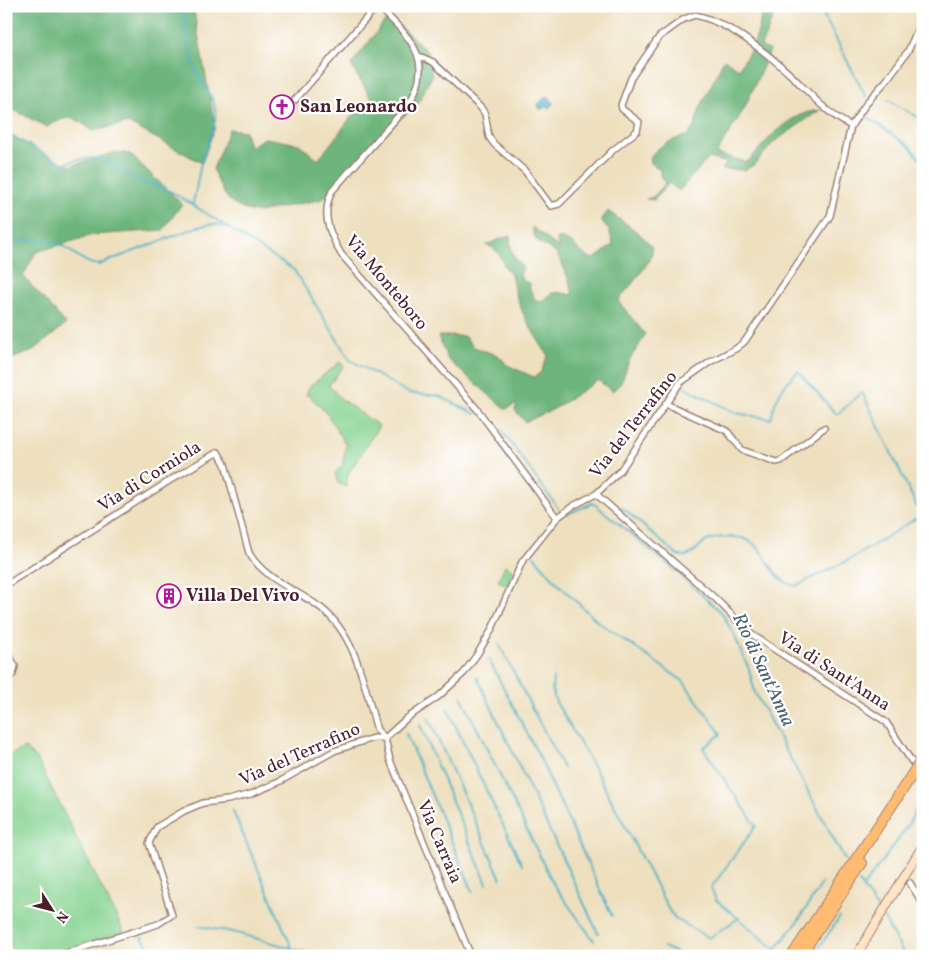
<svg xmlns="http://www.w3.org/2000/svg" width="929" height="962" font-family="Vollkorn,serif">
<rect width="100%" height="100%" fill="#fff"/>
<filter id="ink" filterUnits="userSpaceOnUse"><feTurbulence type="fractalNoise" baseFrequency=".02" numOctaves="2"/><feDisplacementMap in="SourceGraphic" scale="10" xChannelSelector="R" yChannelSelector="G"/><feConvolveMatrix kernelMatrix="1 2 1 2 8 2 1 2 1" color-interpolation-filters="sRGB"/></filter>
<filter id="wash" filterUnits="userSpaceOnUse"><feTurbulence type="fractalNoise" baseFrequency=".0096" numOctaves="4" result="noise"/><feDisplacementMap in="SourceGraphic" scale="20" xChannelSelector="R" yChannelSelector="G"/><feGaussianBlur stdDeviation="1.12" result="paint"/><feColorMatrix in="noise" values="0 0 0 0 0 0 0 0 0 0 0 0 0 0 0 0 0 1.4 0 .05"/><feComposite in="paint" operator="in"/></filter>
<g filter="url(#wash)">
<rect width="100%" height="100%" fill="#eee0bf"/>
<g fill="#87d391" stroke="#68795e">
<path d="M340 362 344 366 329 385 341 399 379 426 348 474 346 487 338 483 335 473 342 466 346 445 327 414 309 395H306L309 387Z"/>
<path d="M505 565 514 570 507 585 498 581Z"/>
<path d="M25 748 38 761 124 932 57 956H18L6 941V757Z"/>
</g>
<g fill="#6db57b" stroke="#5c6a53">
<path d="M6 6H193L215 127 202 163 128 123 93 131C73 116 68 114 47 127L6 106Z"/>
<path d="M761 6H775L776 10 761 46 770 51 743 111 716 154 747 162C769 140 786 113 820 110L774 142 755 164 745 170 722 169 727 163 709 158 679 191 669 183 654 200 646 199 653 197 665 184 659 169 650 162C649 149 676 137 687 136L694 127 700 108 724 59 738 69C752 50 762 31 761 6Z"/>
<path d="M389 16 428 52 432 76 416 107 400 119 330 189 323 199 259 212C229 210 223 194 213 169L229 129 245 131 249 147 265 138 299 144 318 160 352 116 375 105 351 65Z"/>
<path d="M6 134 70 166 117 152 130 154 182 204 163 230 93 235 36 252 23 276 66 324 33 351 6 361Z"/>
<path d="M608 211C618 219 649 237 652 249 655 260 625 291 618 301L645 334C641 344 634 352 629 361 624 373 624 384 612 391L598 380 554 409 525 422 515 410 517 403 506 409 501 405 448 360 438 336H464L474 347 499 356 507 365 534 377 541 372 548 355C530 329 516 305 511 274 499 264 504 250 486 245L510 235C510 243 511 253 516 259 521 265 525 266 520 275L522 280 531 284 529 287 536 301 544 300C551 289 562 293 573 295 572 288 562 260 557 255 545 242 535 248 532 227L559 248 556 238C578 240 576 254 594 259L613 245 609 230 601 220Z"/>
</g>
<path fill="#46b0c4" stroke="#486878" d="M547 95 554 103 549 108 546 106 541 110 537 105Z"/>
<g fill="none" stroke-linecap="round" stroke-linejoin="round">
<g stroke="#46b0c4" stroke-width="2">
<path d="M183 6C185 29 188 50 197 72 205 93 218 96 215 122L201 163 193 204"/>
<path d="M819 6 866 97"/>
<path d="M917 56 923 60"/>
<path d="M888 100 923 120"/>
<path d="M863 114 909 146 923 162"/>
<path d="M6 132 63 164 80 159 101 158 133 178 172 192 223 224"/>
<path d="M6 242C22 241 42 237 57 243 72 249 81 263 98 265L197 227 212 224 225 226 294 270 350 360 409 393 439 396 476 414"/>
<path d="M682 386 736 413 771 419C775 398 783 385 798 371L837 415 862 392 923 519"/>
<path d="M493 425 502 431 558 508"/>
<path d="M611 503 624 509 677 555C692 560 695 547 707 541 715 537 733 536 742 538 768 544 769 582 796 586L851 559 923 514"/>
<path d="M567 514 593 503 668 564 722 613 733 633 749 669 755 693 845 860"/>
<path d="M534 556 559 585 598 622 683 681 721 734 703 748 756 826 711 888 716 900 775 949"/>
<path d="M499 644 563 768"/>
<path d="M489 660 539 756 612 916"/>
<path d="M477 677 598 933"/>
<path d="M553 678 552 690 556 702 596 771 670 912 676 919 709 938 739 918"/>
<path d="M461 696 554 885 594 941"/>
<path d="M447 708 522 865"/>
<path d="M429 719 501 879"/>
<path d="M420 725 487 884"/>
<path d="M406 734 473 892"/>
<path d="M232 809 292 948"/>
<path d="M859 882 878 910"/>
<path d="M863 887C885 855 912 829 923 791"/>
<path d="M884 919 905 956"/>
<path d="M198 926 233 932 320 956"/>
<path d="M142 937 154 956"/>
<path d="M664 947 683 956"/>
<path d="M770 956 796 924 823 882"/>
<path d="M813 956 840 917"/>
</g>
</g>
</g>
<g filter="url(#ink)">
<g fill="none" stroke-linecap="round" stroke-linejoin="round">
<path stroke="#cdb9a1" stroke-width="5" stroke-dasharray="5 2.5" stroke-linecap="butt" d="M916 768 923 778"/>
<g stroke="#9c8075" stroke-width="8">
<g id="street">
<path d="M378 6C409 37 437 60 408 105L332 191C321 214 329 233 341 254L477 409 557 518"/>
<path d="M419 56 433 62 481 108 485 114 489 137 494 144 525 171 551 206 559 204 612 151 637 131 639 122 622 109 621 105 631 78 659 37 684 19 695 15C729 22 770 55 795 79 813 97 828 114 851 126"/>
<path d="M295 100 377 6"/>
<path d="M666 404 727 431 742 450 776 462 781 461 824 428"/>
<path d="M596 494 717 600 748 632 886 722 912 762"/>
<path d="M6 585 177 476 218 452 225 464 249 553C266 581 296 589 321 608 357 636 365 689 377 730L385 738"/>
<path d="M6 650 15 666 13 674 6 680"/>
<path d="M385 738 390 760 471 956"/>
<path d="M910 883 923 904"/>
<path d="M57 956 158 924 172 915 149 843 157 827 184 811 203 803 228 800 251 794 279 782 334 751 373 738H385L407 718 438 697 464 673 478 653 491 631 522 562 557 518 573 506 596 494 620 471 680 383 710 362 737 348 745 341 830 216 851 126 868 101 886 81 908 51 923 17"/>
</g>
</g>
<g stroke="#9c8075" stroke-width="10">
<path id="secondary" d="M856 956 923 845"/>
</g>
<g stroke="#9c8075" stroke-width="12">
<g id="highway">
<path d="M792 956 904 787"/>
<path d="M800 956 862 863"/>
</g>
</g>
<use href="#street" stroke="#fff" stroke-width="5"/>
<use href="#secondary" stroke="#ffe4c6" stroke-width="8"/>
<use href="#highway" stroke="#ffbb71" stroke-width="10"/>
<g stroke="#9c8075" stroke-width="12" stroke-linecap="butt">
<path id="highway-bridge" d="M904 787 923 758"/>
</g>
<use href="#highway-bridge" stroke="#ffbb71" stroke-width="10"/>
</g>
</g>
<defs>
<g id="church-ring" transform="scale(1.25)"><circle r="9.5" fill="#fff" stroke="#b5179e" stroke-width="1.5"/><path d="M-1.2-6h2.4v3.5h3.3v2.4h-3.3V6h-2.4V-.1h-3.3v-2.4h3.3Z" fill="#b5179e"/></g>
<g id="building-ring" transform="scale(1.25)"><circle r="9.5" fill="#fff" stroke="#b5179e" stroke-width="1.5"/><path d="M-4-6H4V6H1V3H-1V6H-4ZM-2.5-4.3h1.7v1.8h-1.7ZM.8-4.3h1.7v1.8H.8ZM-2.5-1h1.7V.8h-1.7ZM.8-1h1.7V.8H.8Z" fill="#b5179e"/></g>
</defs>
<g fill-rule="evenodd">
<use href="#church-ring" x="282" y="107"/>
<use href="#building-ring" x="169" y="596"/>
</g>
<g text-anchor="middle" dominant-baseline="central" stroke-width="4.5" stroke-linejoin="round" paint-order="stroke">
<g font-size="18" font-weight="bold" fill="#4a1f2b" stroke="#fff" text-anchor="start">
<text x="300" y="107">San Leonardo</text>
<text x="186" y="596">Villa Del Vivo</text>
</g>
<g font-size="18" fill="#4a1f2b" stroke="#fff">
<text transform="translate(386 283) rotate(50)">Via Monteboro</text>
<text transform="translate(634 425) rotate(-52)">Via del Terrafino</text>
<text transform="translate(150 477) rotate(-32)">Via di Corniola</text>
<text transform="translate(834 672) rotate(33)">Via di Sant'Anna</text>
<text transform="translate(300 755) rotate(-24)">Via del Terrafino</text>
<text transform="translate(439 842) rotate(67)">Via Carraia</text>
</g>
<g font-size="19" font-style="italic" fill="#486070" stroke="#fff">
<text transform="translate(763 670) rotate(65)">Rio di Sant'Anna</text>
</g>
</g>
<rect width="929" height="962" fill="none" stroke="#fff" stroke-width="25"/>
<g transform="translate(52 910) rotate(126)" stroke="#ffffff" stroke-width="4" paint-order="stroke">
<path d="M0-4L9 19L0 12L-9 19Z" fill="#4a1f2b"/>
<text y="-8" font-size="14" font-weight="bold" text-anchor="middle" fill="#4a1f2b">N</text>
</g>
</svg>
